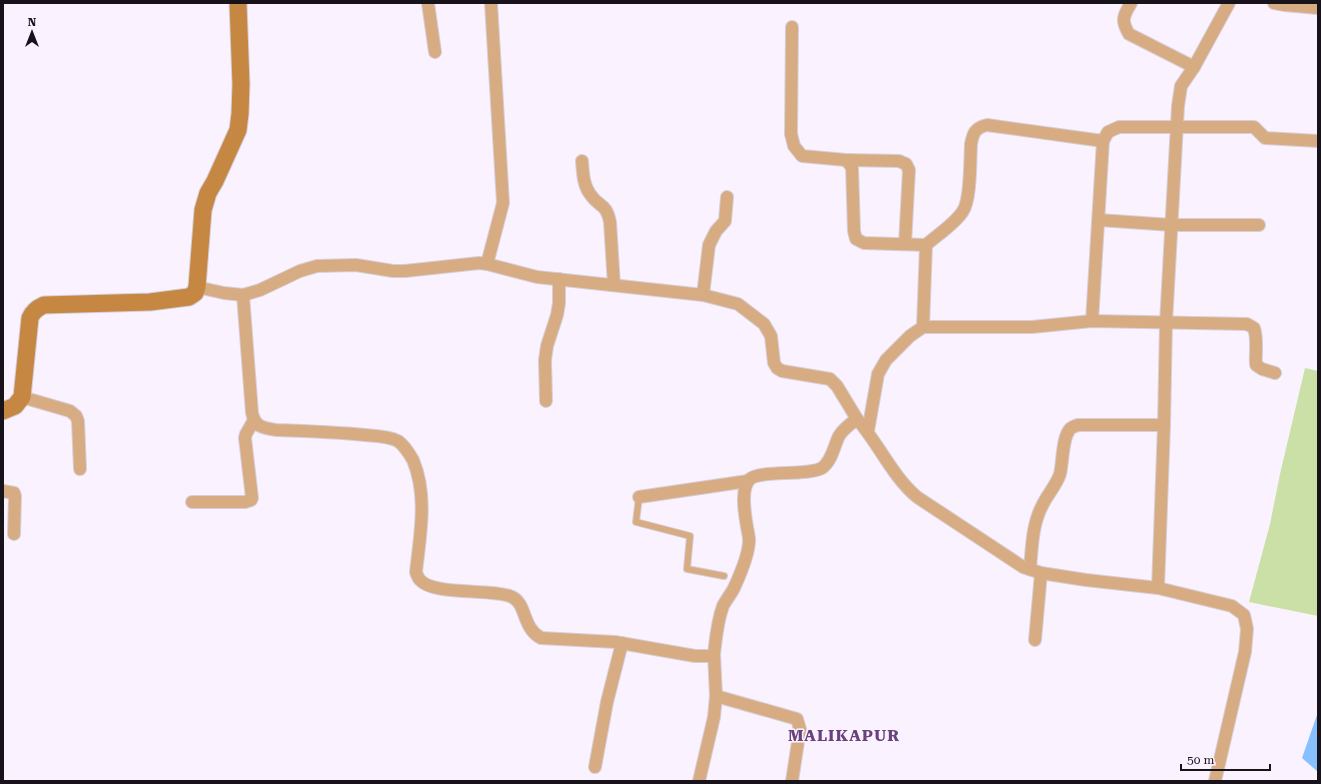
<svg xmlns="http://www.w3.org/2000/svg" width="1321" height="784" font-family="'Roboto Serif',serif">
<rect width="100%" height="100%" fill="#faf3ff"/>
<path fill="#cae0a6" d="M1305 368 1318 371V616L1249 602 1270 524 1280 474Z"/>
<path fill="#87bfff" d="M1318 712V772L1302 758Z"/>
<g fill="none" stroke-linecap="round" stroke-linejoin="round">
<g stroke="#d6cfda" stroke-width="8">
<path id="lane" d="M639 497 636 522 690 536 687 569 724 576"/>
</g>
<g stroke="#d6cfda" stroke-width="14">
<g id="street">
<path d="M428 3 435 52"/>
<path d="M1131 3C1123 16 1121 21 1129 34L1194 67"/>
<path d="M1274 3 1284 5 1318 8"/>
<path d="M792 27 791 134 794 146 802 156 846 160 852 167 854 231 856 239 864 243 926 245C937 235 955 224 963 211 971 199 970 160 971 144 973 133 975 128 987 125L1103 141"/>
<path d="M846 160 899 161 906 164 909 170 905 244"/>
<path d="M582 161C583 172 583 185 590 194 599 208 606 202 610 222L614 285"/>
<path d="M1099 220 1172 225H1259"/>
<path d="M487 264 503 203 491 3"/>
<path d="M197 287 224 293 243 295 252 413C255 427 263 428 276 430 306 431 335 432 365 435 375 436 388 436 398 441 405 446 409 453 413 460 428 496 420 535 416 572 417 575 418 578 420 580 434 596 492 588 512 597 527 604 522 628 541 638L615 642 695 656H709L714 654C716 638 717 622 723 606 726 600 731 594 734 588 740 575 750 552 749 538 747 525 738 490 750 479 760 470 808 476 822 468 832 461 834 446 839 436 843 429 850 424 857 419 879 444 892 476 917 497L1023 567 1041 573 1086 580 1158 588"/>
<path d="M243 295 260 290 300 271 317 266 356 265 393 271H405L479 263 487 264 537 277 703 295 738 304 764 324 771 336 774 363 777 368 782 371 830 379 837 386 857 419"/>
<path d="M703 295 709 245 716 231 725 221 727 197"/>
<path d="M1092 321 1103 141 1108 132 1119 127H1254L1265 138 1318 141"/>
<path d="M923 327 926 245"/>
<path d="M22 397 70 411 76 416 78 421 80 469"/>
<path d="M546 401 545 360 547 346 557 315 559 303V279"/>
<path d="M868 431 878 374 886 360 910 336 923 327H1032L1092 321 1247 324 1254 328C1258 340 1255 353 1256 365L1262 369 1275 373"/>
<path d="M3 491 14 493 15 496 14 534"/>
<path d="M639 497 748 481"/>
<path d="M192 502H245L251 500 252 498 245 438 246 434 254 420"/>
<path d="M1030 569C1032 548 1032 525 1042 506 1047 495 1056 486 1060 474 1063 462 1062 438 1070 429 1072 427 1075 426 1078 425H1164"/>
<path d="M1035 640 1041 573"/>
<path d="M716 696 797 719 800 729 792 781"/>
<path d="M595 767 607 702 622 643"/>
<path d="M699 781 714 717 716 696 714 654"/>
<path d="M1215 781 1245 652 1247 629 1244 615 1232 606 1158 588 1164 425 1166 323 1178 106 1181 86 1194 67 1229 3"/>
</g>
</g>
<g stroke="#d6cfda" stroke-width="19">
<path id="secondary" d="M3 411 15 406 22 397 30 318C33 311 37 308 44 305L150 302 189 297 195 293 197 287 203 210 208 193 215 181 238 130 240 114 241 84 238 3"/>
</g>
<use href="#lane" stroke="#d7ac82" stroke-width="6"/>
<use href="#street" stroke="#d7ac82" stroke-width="12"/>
<use href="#secondary" stroke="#c58742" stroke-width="17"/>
</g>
<g text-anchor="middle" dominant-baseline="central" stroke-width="3" stroke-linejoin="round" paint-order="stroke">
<g font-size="16" font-weight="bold" letter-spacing="1" fill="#67427c" stroke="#faf3ff">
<text x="844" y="735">MALIKAPUR</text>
</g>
</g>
<rect width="1321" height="784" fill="none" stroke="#18131a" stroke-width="8"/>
<g transform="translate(32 32)" stroke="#faf3ff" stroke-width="3" paint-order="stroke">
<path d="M0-3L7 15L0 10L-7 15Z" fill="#18131a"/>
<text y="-6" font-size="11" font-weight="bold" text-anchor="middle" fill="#18131a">N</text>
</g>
<path d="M1181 764v6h89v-6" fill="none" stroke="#18131a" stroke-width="2"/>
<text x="1187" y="764" font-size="12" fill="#18131a" stroke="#faf3ff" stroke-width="3" paint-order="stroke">50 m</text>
</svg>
